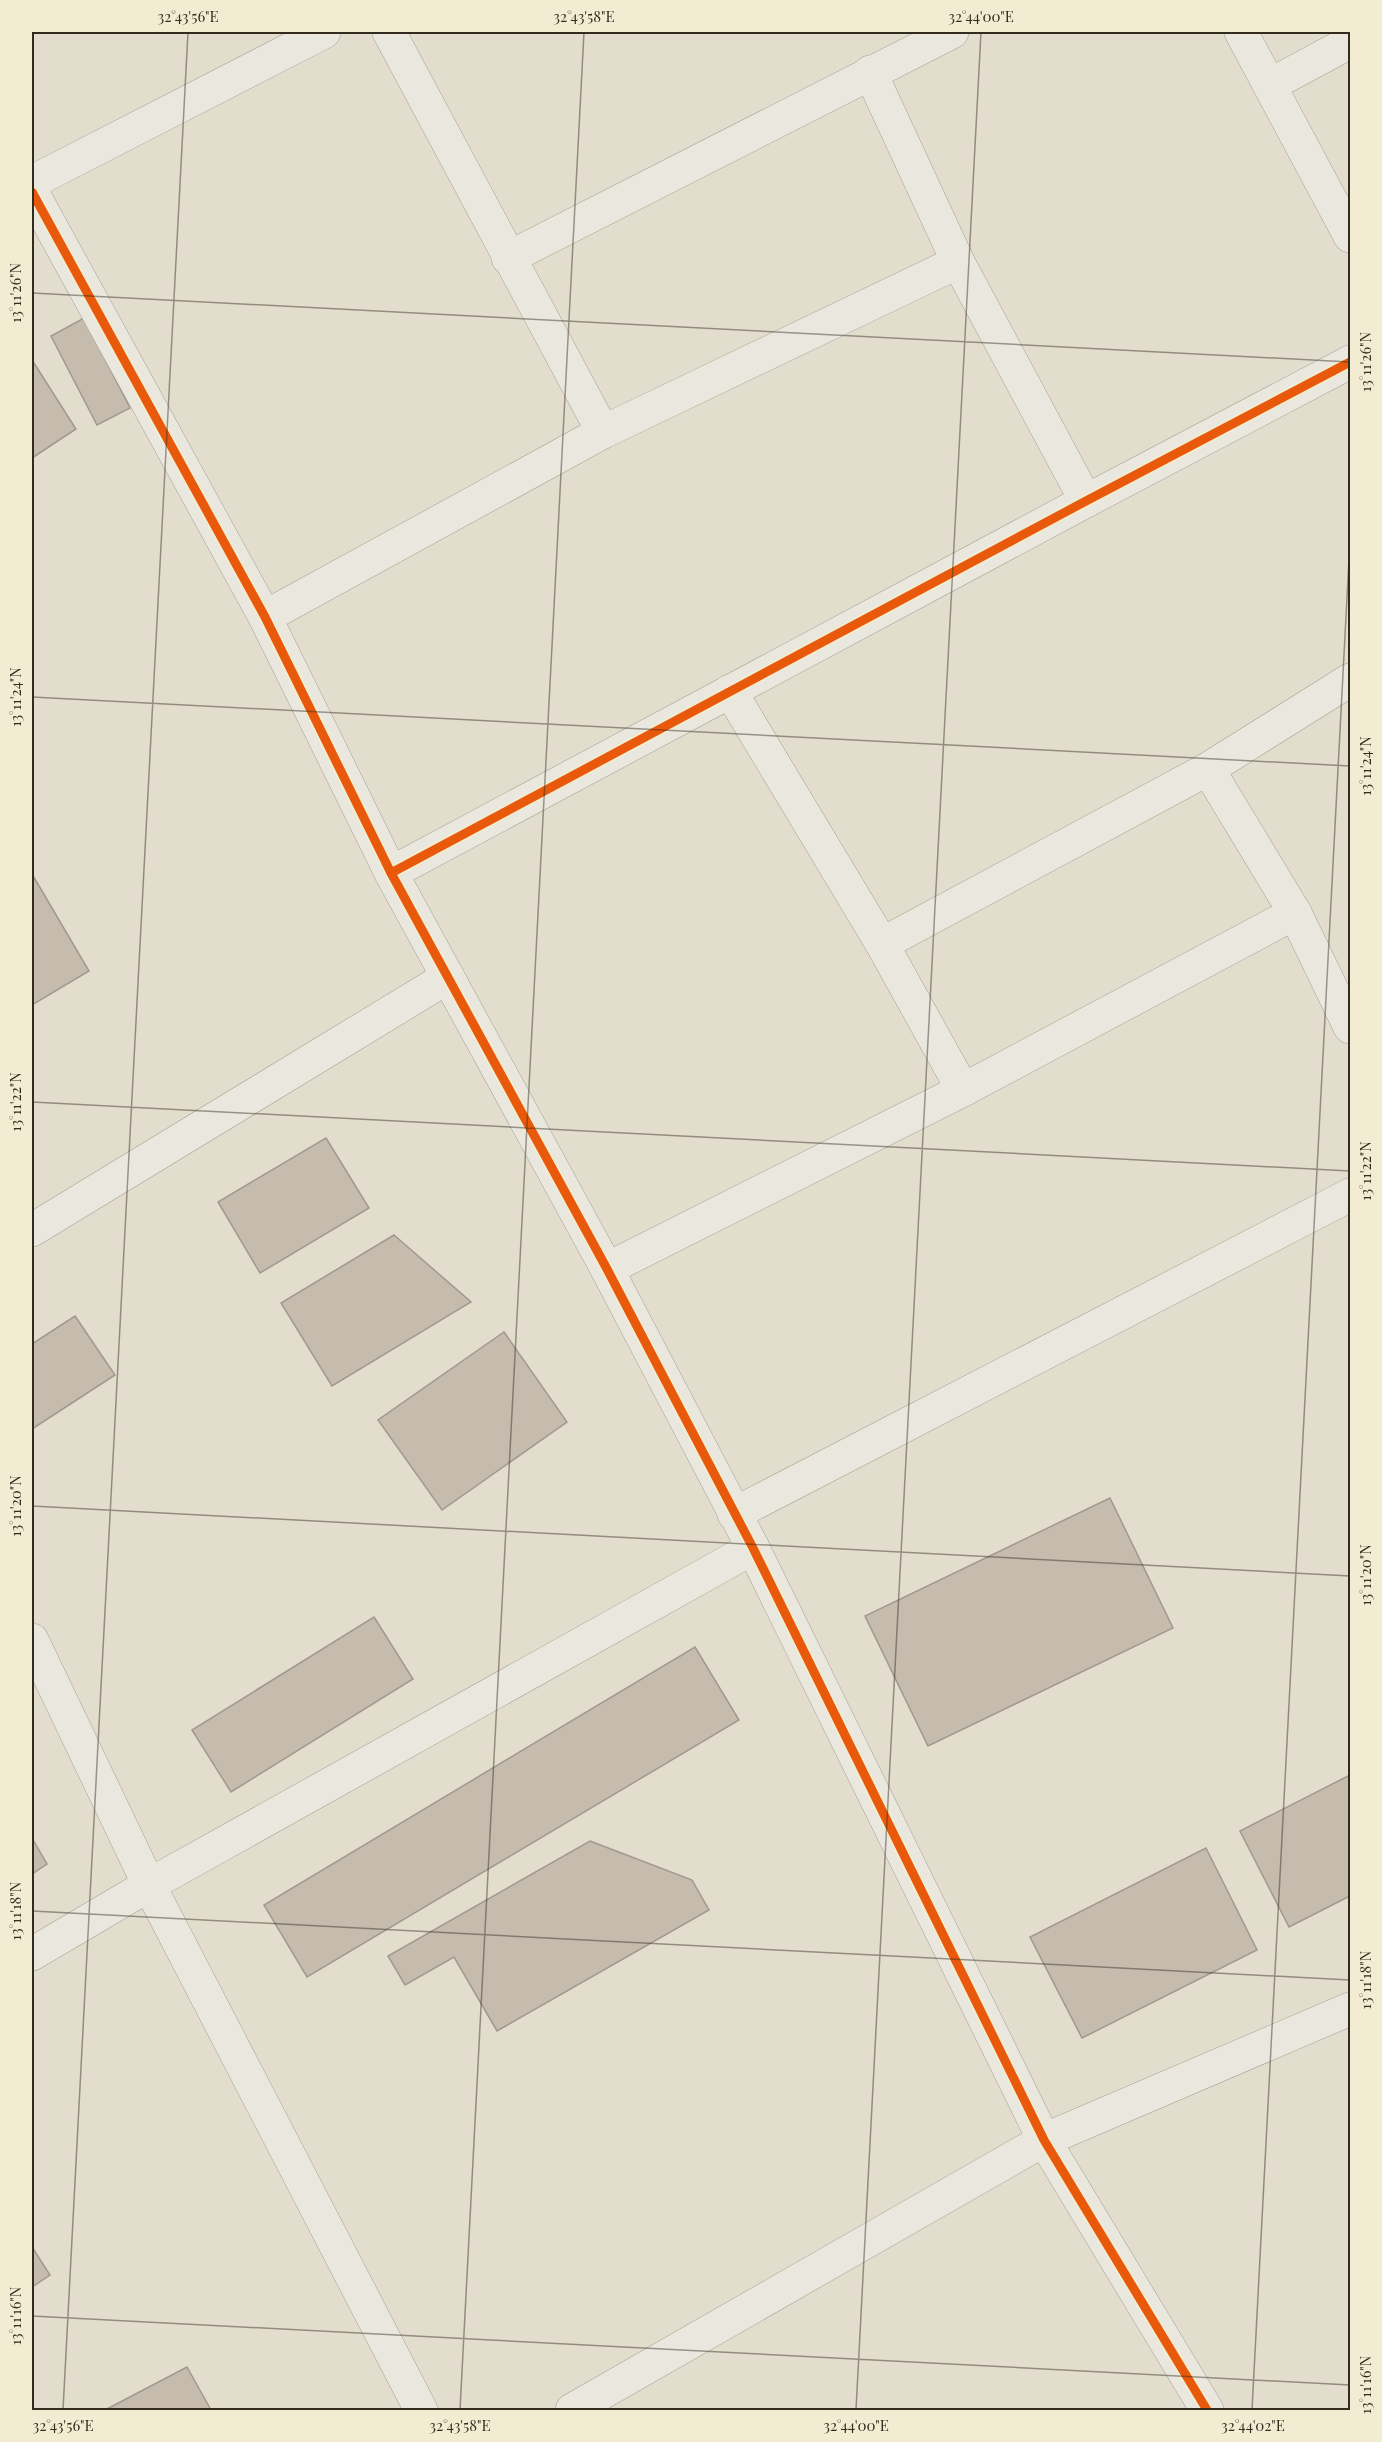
<svg xmlns="http://www.w3.org/2000/svg" width="1382" height="2442" font-family="'Playfair Display',serif">
<rect width="100%" height="100%" fill="#e2ddcc"/>
<g fill="#c5bcae" stroke="#a1998c" stroke-width="1.5">
<path d="M84 318 130 408 97 425 51 336Z"/>
<path d="M32 360 76 429 32 458Z"/>
<path d="M32 874 89 971 32 1005Z"/>
<path d="M326 1138 369 1208 260 1273 218 1202Z"/>
<path d="M394 1235 471 1302 332 1386 281 1303Z"/>
<path d="M75 1316 115 1375 32 1429V1344Z"/>
<path d="M504 1332 567 1422 442 1510 378 1420Z"/>
<path d="M1110 1498 1173 1628 928 1746 865 1616Z"/>
<path d="M374 1617 413 1679 231 1792 192 1730Z"/>
<path d="M695 1647 739 1720 307 1977 264 1905Z"/>
<path d="M1350 1775V1896L1289 1927 1240 1831Z"/>
<path d="M32 1838 47 1864 32 1874Z"/>
<path d="M590 1841 692 1880 709 1910 497 2031 454 1957 405 1985 388 1956Z"/>
<path d="M1206 1848 1257 1950 1082 2038 1030 1937Z"/>
<path d="M32 2247 50 2275 32 2287Z"/>
<path d="M187 2367 211 2410H105Z"/>
</g>
<g fill="none" stroke-linecap="round" stroke-linejoin="round">
<g stroke="#a7a296" stroke-width="34">
<g id="minor">
<path d="M389 32 603 432"/>
<path d="M1241 32 1350 236"/>
<path d="M870 72 958 262 1086 501"/>
<path d="M1270 85 1350 42"/>
<path d="M32 182 324 32"/>
<path d="M32 192 265 617 391 873 607 1269 753 1548 1044 2140 1207 2410"/>
<path d="M508 258 952 32"/>
<path d="M265 617 603 432 958 262"/>
<path d="M730 691 882 944 963 1090"/>
<path d="M1208 769 1295 913 1350 1027"/>
<path d="M391 873 1086 501 1350 362"/>
<path d="M882 944 1208 769 1350 680"/>
<path d="M32 1230 448 977"/>
<path d="M607 1269 963 1090 1295 913"/>
<path d="M734 1514 1350 1195"/>
<path d="M32 1640 149 1885 421 2410"/>
<path d="M32 1954 149 1885 753 1548"/>
<path d="M572 2410 1044 2140 1350 2009"/>
</g>
</g>
<use href="#minor" stroke="#eae7de" stroke-width="33"/>
<g stroke="#f2ecd3" stroke-width="13">
<g id="cycleway">
<path d="M32 192 265 617 391 873 607 1269 753 1548 1044 2140 1207 2410"/>
<path d="M391 873 1086 501 1350 362"/>
</g>
</g>
<use href="#cycleway" stroke="#e8590c" stroke-width="9"/>
</g>
<path fill="none" stroke="#342b1f" stroke-width="1.5" stroke-opacity="0.45" d="M32 293 1350 362M32 697 1350 766M32 1102 1350 1171M32 1506 1350 1576M32 1911 1350 1980M32 2316 1350 2385M63 2410 188 32M460 2410 584 32M856 2410 981 32M1252 2410 1350 540"/>
<rect width="1382" height="2442" fill="none" stroke="#f2ecd3" stroke-width="66"/>
<rect x="33" y="33" width="1316" height="2376" fill="none" stroke="#342b1f" stroke-width="2"/>
<g font-size="15" text-anchor="middle" fill="#342b1f">
<text x="188" y="22">32°43'56"E</text>
<text x="584" y="22">32°43'58"E</text>
<text x="981" y="22">32°44'00"E</text>
<text transform="translate(16 293) rotate(-90)" y="5">13°11'26"N</text>
<text transform="translate(1366 362) rotate(-90)" y="5">13°11'26"N</text>
<text transform="translate(16 697) rotate(-90)" y="5">13°11'24"N</text>
<text transform="translate(1366 766) rotate(-90)" y="5">13°11'24"N</text>
<text transform="translate(16 1102) rotate(-90)" y="5">13°11'22"N</text>
<text transform="translate(1366 1171) rotate(-90)" y="5">13°11'22"N</text>
<text transform="translate(16 1506) rotate(-90)" y="5">13°11'20"N</text>
<text transform="translate(1366 1575) rotate(-90)" y="5">13°11'20"N</text>
<text transform="translate(16 1911) rotate(-90)" y="5">13°11'18"N</text>
<text transform="translate(1366 1980) rotate(-90)" y="5">13°11'18"N</text>
<text transform="translate(16 2316) rotate(-90)" y="5">13°11'16"N</text>
<text transform="translate(1366 2385) rotate(-90)" y="5">13°11'16"N</text>
<text x="63" y="2431">32°43'56"E</text>
<text x="460" y="2431">32°43'58"E</text>
<text x="856" y="2431">32°44'00"E</text>
<text x="1253" y="2431">32°44'02"E</text>
</g>
</svg>
